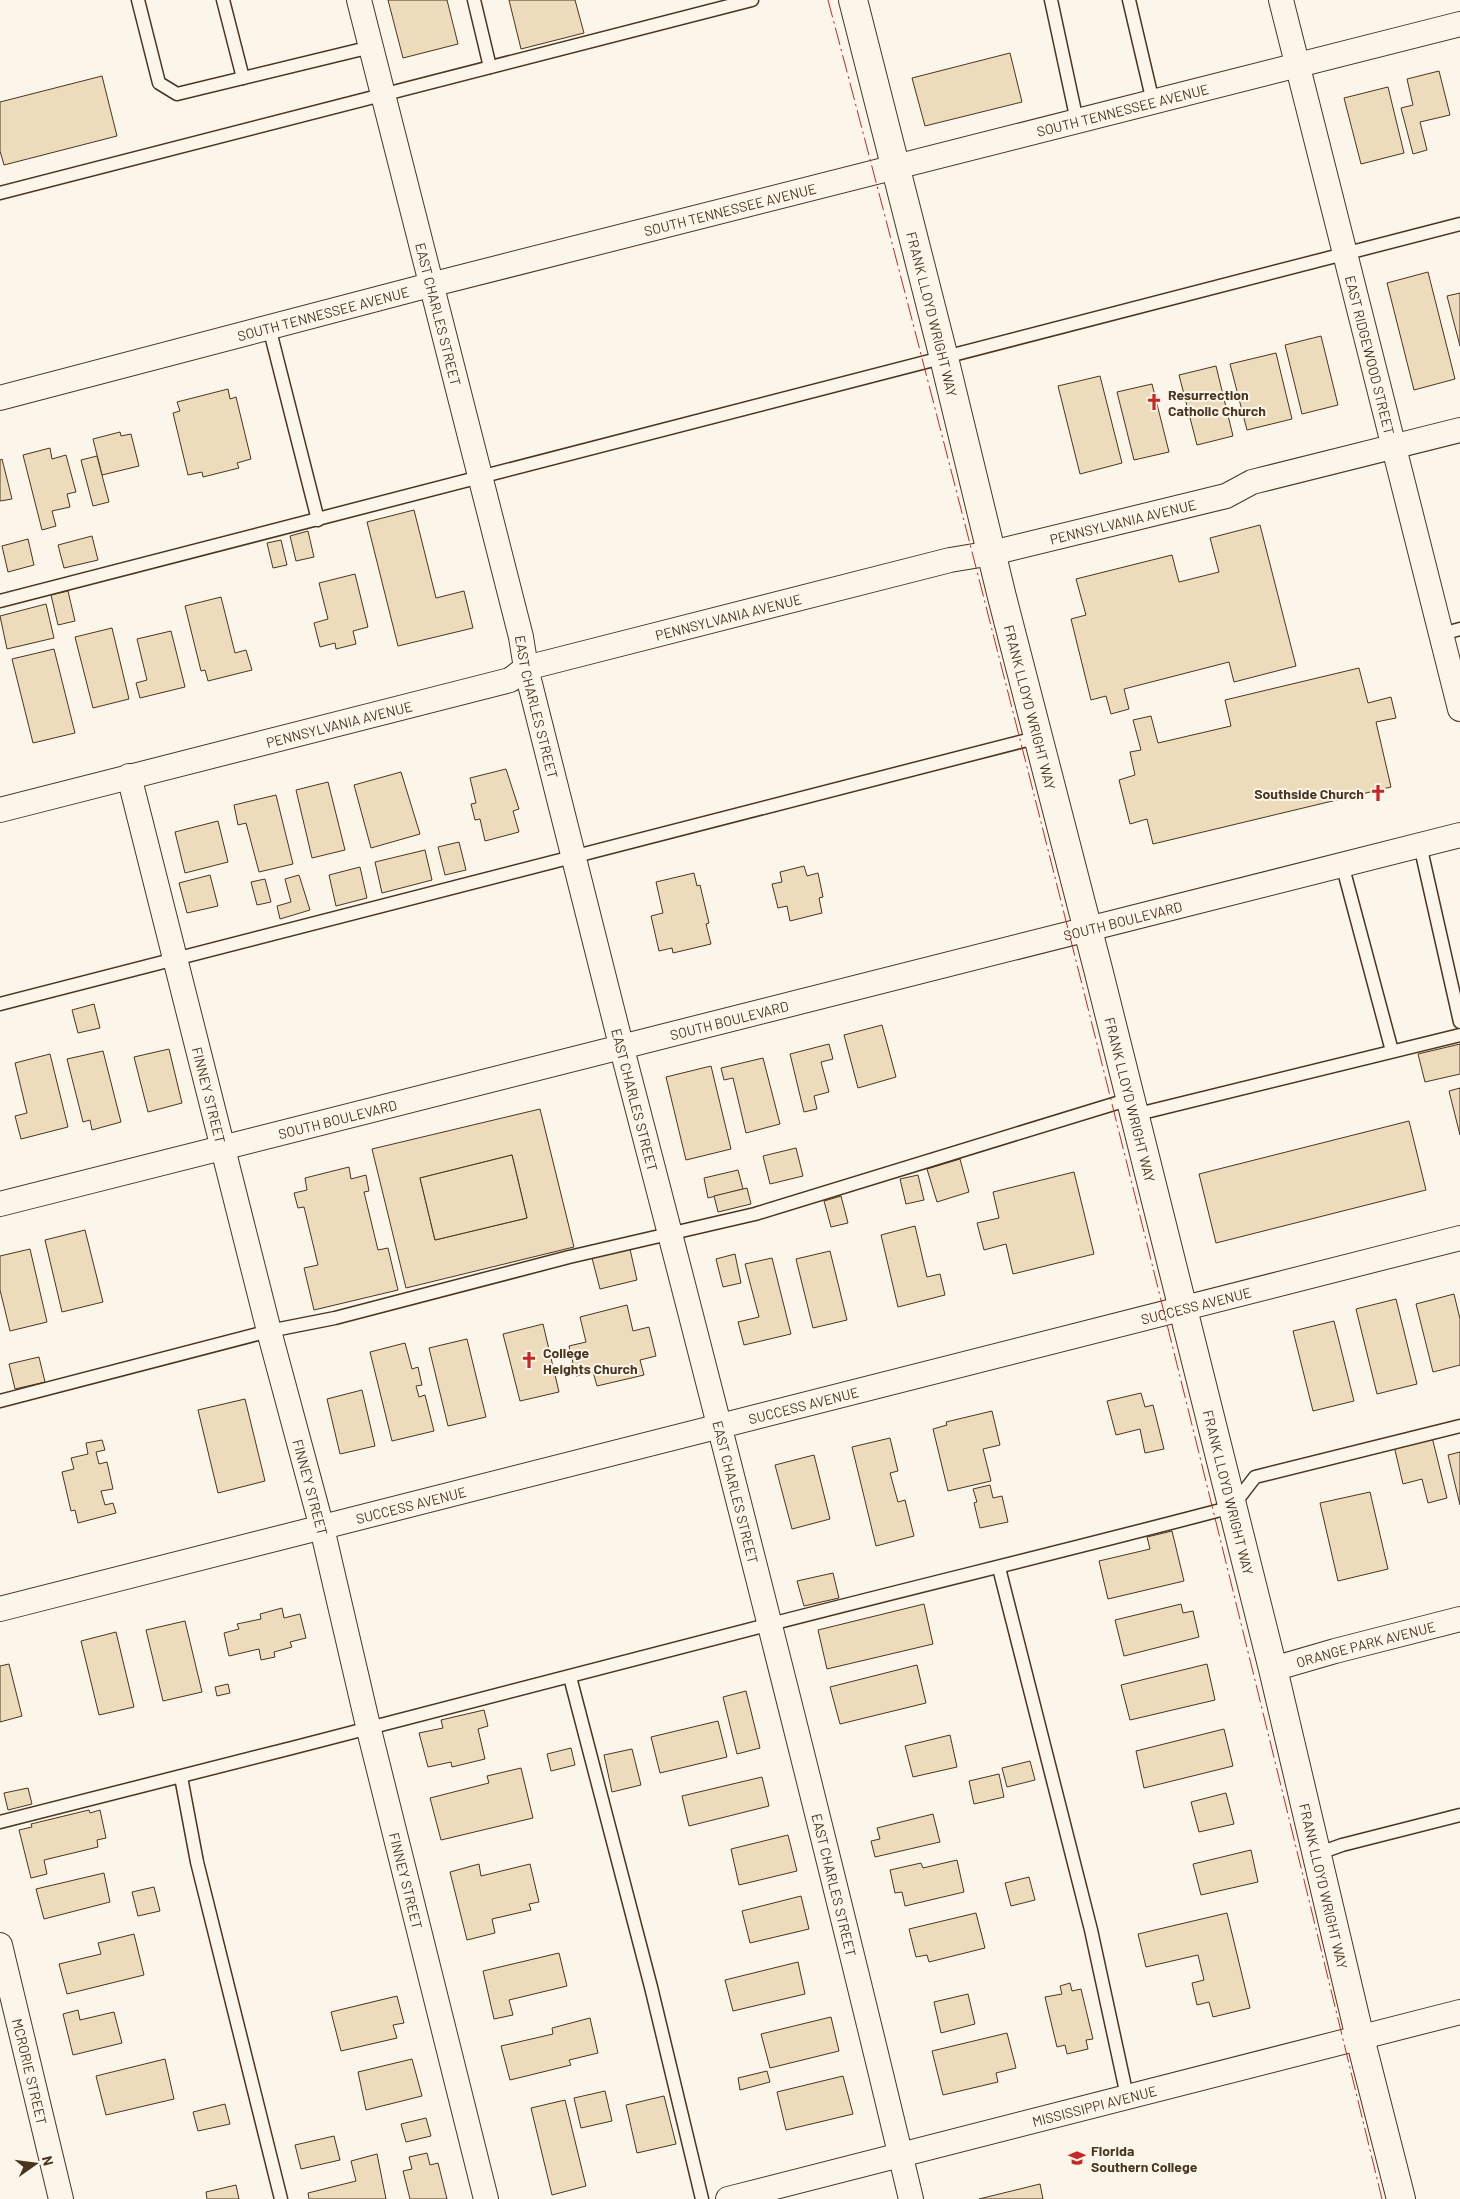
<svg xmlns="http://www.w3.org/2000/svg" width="1460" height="2199" font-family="Barlow,sans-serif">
<rect width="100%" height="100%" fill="#fbf6e9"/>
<g fill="#ecdcbc" stroke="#4a3520" fill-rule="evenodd">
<path d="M388 0H447L458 44 403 58Z"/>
<path d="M509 0H575L584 33 521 49Z"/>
<path d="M1010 53 1022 102 925 126 912 78Z"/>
<path d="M1439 71 1450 115 1420 122 1427 150 1413 154 1401 108 1413 105 1407 79Z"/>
<path d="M102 76 117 136 4 165 0 151V102Z"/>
<path d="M1388 87 1404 153 1361 164 1344 98Z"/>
<path d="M1428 272 1455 379 1414 390 1387 283Z"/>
<path d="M1460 293V346L1447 296Z"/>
<path d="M1321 336 1338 405 1302 414 1285 345Z"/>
<path d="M1276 353 1292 419 1247 430 1230 364Z"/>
<path d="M1216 366 1233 436 1197 445 1179 375Z"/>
<path d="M1100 376 1122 463 1080 474 1058 386Z"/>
<path d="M1152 384 1169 452 1134 460 1117 392Z"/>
<path d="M228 389 230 399 236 397 251 459 237 463 239 468 203 477 202 472 188 475 173 413 180 411 177 402Z"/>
<path d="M120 432 121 436 131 434 139 466 102 475 93 439Z"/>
<path d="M50 448 52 459 66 455 76 492 67 494 70 507 52 511 56 526 42 530 23 455Z"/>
<path d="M97 456 109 502 93 506 81 460Z"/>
<path d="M2 459 12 499 0 501V460Z"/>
<path d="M414 510 436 598 464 591 473 628 398 646 367 522Z"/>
<path d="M1260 525 1296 666 1234 682 1229 662 1124 689 1129 709 1111 714 1106 696 1091 700 1071 619 1086 615 1076 579 1172 555 1179 582 1219 572 1210 538Z"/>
<path d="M308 531 314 557 296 561 290 536Z"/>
<path d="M92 536 98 560 64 568 58 545Z"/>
<path d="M28 539 34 565 8 572 2 546Z"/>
<path d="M281 540 287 565 273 568 267 543Z"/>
<path d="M355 574 368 627 353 631 356 644 336 649 335 643 320 647 314 623 328 619 319 583Z"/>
<path d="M68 591 75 621 58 625 51 595Z"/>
<path d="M221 597 235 653 246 650 252 670 208 681 205 670 201 671 185 606Z"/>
<path d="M46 604 54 638 7 649 0 616Z"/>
<path d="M112 628 129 699 93 708 75 637Z"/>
<path d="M171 631 185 687 140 698 136 683 147 680 137 639Z"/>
<path d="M54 649 75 733 33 743 12 659Z"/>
<path d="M1359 668 1368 703 1391 697 1396 718 1376 722 1391 787 1153 844 1147 819 1130 824 1119 780 1135 775 1130 752 1141 750 1133 720 1151 716 1158 743 1231 726 1225 700Z"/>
<path d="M506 769 519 809 513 811 519 832 485 841 480 819 475 820 471 804 476 803 470 778Z"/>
<path d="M401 772 420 834 371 848 354 785Z"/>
<path d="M328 782 345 850 312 858 296 790Z"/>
<path d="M276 795 293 864 259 872 246 823 238 825 234 805Z"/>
<path d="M218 821 228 862 185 873 175 832Z"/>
<path d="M459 842 466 870 445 875 438 847Z"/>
<path d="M425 850 432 880 382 893 375 862Z"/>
<path d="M804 866 807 876 818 873 823 897 819 898 822 913 790 921 787 906 778 908 772 884 782 882 780 872Z"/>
<path d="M360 867 367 898 336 906 329 875Z"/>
<path d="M694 873 697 886 700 885 709 923 706 924 711 944 673 953 672 948 659 951 651 916 663 913 656 882Z"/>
<path d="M210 875 218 906 187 913 179 883Z"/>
<path d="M299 875 310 910 280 919 277 906 291 902 285 879Z"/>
<path d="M265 879 271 902 257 905 251 882Z"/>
<path d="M94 1004 100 1028 78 1033 72 1010Z"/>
<path d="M882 1025 896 1077 858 1088 844 1035Z"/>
<path d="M829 1044 833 1059 821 1062 829 1092 814 1096 817 1109 804 1112 790 1054Z"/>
<path d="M1460 1044V1074L1425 1082 1418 1054Z"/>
<path d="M169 1049 182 1103 148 1112 134 1057Z"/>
<path d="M103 1051 121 1122 92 1130 90 1120 83 1122 67 1059Z"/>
<path d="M50 1054 68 1127 21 1139 15 1116 27 1113 15 1063Z"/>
<path d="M763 1058 780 1124 746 1133 733 1078 724 1080 721 1068Z"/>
<path d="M711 1066 731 1149 686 1160 666 1077Z"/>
<path d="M1460 1088V1135L1449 1091Z"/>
<path d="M540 1109 574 1247 406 1288 372 1149ZM512 1155 527 1218 435 1240 420 1178Z"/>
<path d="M1409 1121 1426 1190 1216 1243 1199 1174Z"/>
<path d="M796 1148 803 1176 770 1184 763 1156Z"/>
<path d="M512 1155 527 1218 435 1240 420 1178Z"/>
<path d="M960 1159 969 1192 937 1202 927 1169Z"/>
<path d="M349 1167 351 1179 366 1175 369 1191 364 1192 378 1250 388 1248 398 1290 314 1310 304 1268 318 1265 304 1207 298 1208 294 1193 307 1190 305 1178Z"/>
<path d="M738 1170 743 1189 708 1198 704 1178Z"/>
<path d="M1074 1172 1094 1254 1013 1274 1006 1244 984 1250 977 1223 999 1218 993 1192Z"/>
<path d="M918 1175 924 1200 906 1204 900 1179Z"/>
<path d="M747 1188 751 1204 718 1212 714 1196Z"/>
<path d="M841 1196 848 1223 831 1227 824 1201Z"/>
<path d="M915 1226 927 1277 940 1274 945 1295 898 1307 881 1235Z"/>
<path d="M85 1230 103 1302 62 1312 45 1240Z"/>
<path d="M30 1249 47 1322 10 1331 0 1290V1256Z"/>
<path d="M630 1249 637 1280 600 1289 592 1258Z"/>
<path d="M830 1251 847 1320 813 1328 796 1259Z"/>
<path d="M735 1254 741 1283 723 1287 716 1259Z"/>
<path d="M772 1258 791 1334 744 1345 738 1322 759 1317 745 1264Z"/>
<path d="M1454 1294 1460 1319V1365L1433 1372 1416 1304Z"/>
<path d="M1396 1299 1417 1384 1377 1394 1356 1309Z"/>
<path d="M627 1305 633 1331 649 1327 656 1356 640 1360 644 1375 597 1386 593 1372 576 1376 569 1346 586 1342 580 1317Z"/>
<path d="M1334 1321 1354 1401 1313 1411 1293 1331Z"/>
<path d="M543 1324 559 1392 520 1401 503 1334Z"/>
<path d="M467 1339 486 1417 448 1426 429 1348Z"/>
<path d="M405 1343 412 1369 418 1367 422 1385 416 1386 419 1397 425 1395 434 1431 392 1441 370 1352Z"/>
<path d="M39 1357 45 1382 15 1389 9 1364Z"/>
<path d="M362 1390 375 1446 340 1454 327 1399Z"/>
<path d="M1141 1393 1145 1407 1153 1405 1164 1449 1145 1453 1140 1429 1116 1435 1107 1401Z"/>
<path d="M245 1399 265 1481 218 1493 198 1410Z"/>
<path d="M992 1411 1000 1445 983 1449 991 1481 948 1491 933 1429 947 1425 946 1422Z"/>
<path d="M1432 1437 1447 1498 1428 1503 1422 1479 1403 1484 1394 1446Z"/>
<path d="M890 1438 898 1471 890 1473 898 1502 905 1500 914 1536 876 1546 852 1447Z"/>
<path d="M102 1440 105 1450 96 1452 99 1464 107 1462 113 1489 101 1491 105 1505 113 1503 116 1513 78 1523 75 1510 71 1511 62 1472 74 1469 71 1458 88 1454 86 1443Z"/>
<path d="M1460 1452V1505L1448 1455Z"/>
<path d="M814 1455 830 1519 792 1529 775 1465Z"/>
<path d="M990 1485 993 1498 1002 1496 1008 1522 980 1528 974 1503 977 1502 973 1489Z"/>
<path d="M1370 1492 1388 1569 1338 1581 1320 1503Z"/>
<path d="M1172 1531 1184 1581 1108 1599 1099 1561 1150 1549 1147 1537Z"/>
<path d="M833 1573 839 1598 804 1606 797 1581Z"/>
<path d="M924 1604 933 1644 827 1669 818 1630Z"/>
<path d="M1181 1604 1183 1613 1193 1611 1199 1637 1124 1656 1115 1620Z"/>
<path d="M282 1608 284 1618 300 1614 306 1638 290 1642 292 1647 274 1652 275 1657 261 1660 259 1649 229 1656 224 1633 239 1629 237 1624 261 1619 260 1614Z"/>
<path d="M185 1621 202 1692 163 1701 146 1630Z"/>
<path d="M116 1632 134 1707 99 1715 81 1641Z"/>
<path d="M9 1664 22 1716 0 1722V1666Z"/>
<path d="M1207 1664 1215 1700 1130 1720 1121 1685Z"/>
<path d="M917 1665 926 1703 840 1724 830 1687Z"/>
<path d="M228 1684 230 1693 217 1696 215 1687Z"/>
<path d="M746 1691 760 1748 737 1754 723 1697Z"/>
<path d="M484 1710 488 1726 478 1729 485 1759 452 1767 451 1762 428 1767 419 1733 443 1728 441 1720Z"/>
<path d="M718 1721 727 1757 660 1773 651 1737Z"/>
<path d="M1224 1729 1233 1766 1144 1788 1136 1751Z"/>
<path d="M950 1735 957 1767 913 1777 905 1746Z"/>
<path d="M571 1748 575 1765 551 1771 547 1754Z"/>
<path d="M632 1749 641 1785 612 1792 604 1755Z"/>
<path d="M1030 1761 1035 1780 1007 1787 1002 1768Z"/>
<path d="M521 1768 533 1818 441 1840 430 1798 489 1783 487 1776Z"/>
<path d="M999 1774 1004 1797 974 1804 969 1781Z"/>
<path d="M762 1777 769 1806 689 1826 682 1796Z"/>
<path d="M28 1788 32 1804 8 1810 4 1793Z"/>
<path d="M1226 1793 1234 1824 1199 1832 1191 1802Z"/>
<path d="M89 1810 90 1813 100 1810 106 1838 97 1840 98 1847 44 1860 47 1874 31 1878 19 1830 32 1827 31 1824Z"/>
<path d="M933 1814 940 1842 875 1857 871 1841 880 1839 877 1828Z"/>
<path d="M788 1835 797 1871 739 1885 731 1849Z"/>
<path d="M1251 1850 1258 1882 1201 1895 1193 1864Z"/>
<path d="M957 1860 964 1892 905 1906 902 1892 895 1893 890 1870 921 1863 923 1868Z"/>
<path d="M479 1864 481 1876 530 1864 539 1902 529 1904 531 1910 492 1919 495 1933 467 1940 450 1872Z"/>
<path d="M104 1873 110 1902 44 1919 36 1889Z"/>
<path d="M1029 1877 1035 1900 1011 1906 1005 1883Z"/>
<path d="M154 1887 160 1911 138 1916 132 1892Z"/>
<path d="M801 1896 809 1929 750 1943 742 1911Z"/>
<path d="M976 1913 985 1948 929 1962 927 1955 916 1957 909 1929Z"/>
<path d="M1227 1913 1250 2008 1213 2017 1209 2002 1197 2005 1192 1983 1204 1980 1198 1955 1146 1967 1138 1934Z"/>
<path d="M134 1934 144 1975 67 1994 59 1964 101 1954 98 1943Z"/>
<path d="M559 1953 567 1986 509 2000 513 2015 494 2019 483 1971Z"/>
<path d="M798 1962 805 1994 733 2011 725 1980Z"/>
<path d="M1070 1983 1072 1991 1081 1989 1093 2039 1086 2040 1088 2049 1067 2054 1065 2045 1057 2047 1045 1997 1062 1994 1060 1986Z"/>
<path d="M968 1994 975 2024 941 2033 934 2002Z"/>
<path d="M397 1996 404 2023 393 2025 397 2038 341 2051 331 2012Z"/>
<path d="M78 2010 80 2020 114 2012 122 2043 73 2055 63 2014Z"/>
<path d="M831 2017 839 2051 770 2068 761 2034Z"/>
<path d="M590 2018 598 2053 569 2060 571 2065 510 2080 501 2046 553 2034 552 2028Z"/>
<path d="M1007 2033 1016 2068 996 2073 998 2082 943 2095 932 2051Z"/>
<path d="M165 2059 174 2099 106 2115 96 2076Z"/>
<path d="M412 2059 422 2096 366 2110 358 2072Z"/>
<path d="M767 2071 770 2082 740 2090 738 2078Z"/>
<path d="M843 2076 853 2114 786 2130 777 2092Z"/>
<path d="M605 2091 612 2121 581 2128 574 2098Z"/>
<path d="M664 2096 676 2144 637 2153 626 2105Z"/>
<path d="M565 2100 586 2186 552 2195 531 2108Z"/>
<path d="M225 2104 230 2124 198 2131 193 2112Z"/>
<path d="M426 2118 431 2136 406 2142 401 2124Z"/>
<path d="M334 2136 340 2160 301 2169 295 2145Z"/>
<path d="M427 2153 430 2165 438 2163 447 2199H410L403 2171 412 2169 409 2157Z"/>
<path d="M377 2154 386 2199H309L308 2193 356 2181 351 2161Z"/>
<path d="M1040 2184 1043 2199H979Z"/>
<path d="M236 2185 239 2199H207L206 2192Z"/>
</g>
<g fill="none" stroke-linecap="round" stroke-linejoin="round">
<g stroke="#4a3520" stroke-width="15">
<g id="service">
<path d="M138 0 159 83 177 94 371 47"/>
<path d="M223 0 243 78"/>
<path d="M474 0 490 67"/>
<path d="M1051 0 1077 121"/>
<path d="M1129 0 1153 102"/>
<path d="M0 193 752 0"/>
<path d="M269 327 318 520"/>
<path d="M0 601 1460 224"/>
<path d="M1442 634 1460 629"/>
<path d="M1420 845 1460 1022"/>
<path d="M1342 864 1392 1051"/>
<path d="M0 1004 1039 737"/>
<path d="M1134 1115 1460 1035"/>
<path d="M0 1401 269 1331 335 1318 569 1257 755 1214 1130 1099"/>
<path d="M999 1568 1091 1930 1127 2096"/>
<path d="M570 1677 651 1987 702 2199"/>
<path d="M181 1777 197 1862 281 2199"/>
<path d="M0 1822C256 1758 512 1691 767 1625 922 1585 1077 1548 1232 1507L1255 1477 1460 1426"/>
<path d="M1317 1854 1342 1845 1460 1815"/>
</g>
</g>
<g stroke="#4a3520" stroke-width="26">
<g id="minor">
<path id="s1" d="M359 0 521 637 526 668C558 793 589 919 621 1045 721 1429 819 1813 911 2199"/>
<path id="s2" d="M1281 0 1460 709"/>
<path id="s3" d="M0 398 430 285 1460 24"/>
<path id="s4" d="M129 776 269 1331 322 1528 369 1730 486 2199"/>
<path id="s5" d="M0 810 510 680 526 668 950 560 992 553 1226 496 1252 482 1460 430"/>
<path id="s6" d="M0 1204 1460 835"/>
<path id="s7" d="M0 1609 1460 1238"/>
<path id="s8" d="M1273 1669 1335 1651 1460 1619"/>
<path id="s9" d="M0 1945 61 2199"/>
<path id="s10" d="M728 2199 1460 2012"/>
</g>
</g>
<g stroke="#4a3520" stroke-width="30">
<g id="tertiary">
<path id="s11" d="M853 0 944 358 1002 597 1098 969 1273 1669 1360 2038 1401 2199"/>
</g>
</g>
<use href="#service" stroke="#fbf6e9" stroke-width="12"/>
<use href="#minor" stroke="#fbf6e9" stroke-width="24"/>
<use href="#tertiary" stroke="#fbf6e9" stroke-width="28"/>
<path stroke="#c62828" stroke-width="1" stroke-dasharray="18 4 2.5 4" stroke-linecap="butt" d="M828 0C1022 731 1203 1465 1382 2199"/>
</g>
<defs>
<g id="church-bare" transform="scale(1.35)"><path d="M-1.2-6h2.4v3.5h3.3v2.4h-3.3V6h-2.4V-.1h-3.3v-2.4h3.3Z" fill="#c62828" stroke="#fbf6e9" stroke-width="2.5" paint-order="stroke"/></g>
<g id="university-bare" transform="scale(1.35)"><path d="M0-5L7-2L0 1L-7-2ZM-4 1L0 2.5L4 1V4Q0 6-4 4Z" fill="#c62828" stroke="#fbf6e9" stroke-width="2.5" paint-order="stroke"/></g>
</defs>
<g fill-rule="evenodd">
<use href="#church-bare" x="1154" y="402"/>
<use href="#church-bare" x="1378" y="793"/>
<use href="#church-bare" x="529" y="1360"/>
<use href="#university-bare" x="1077" y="2158"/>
</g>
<g text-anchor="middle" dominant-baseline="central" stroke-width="4" stroke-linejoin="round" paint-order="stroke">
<g font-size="14" fill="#4a3520" stroke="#fbf6e9">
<text stroke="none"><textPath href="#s3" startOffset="1159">SOUTH TENNESSEE AVENUE</textPath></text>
<text stroke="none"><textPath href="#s3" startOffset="754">SOUTH TENNESSEE AVENUE</textPath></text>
<text stroke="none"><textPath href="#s3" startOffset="334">SOUTH TENNESSEE AVENUE</textPath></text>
<text stroke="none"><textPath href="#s11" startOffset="324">FRANK LLOYD WRIGHT WAY</textPath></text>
<text stroke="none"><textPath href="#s1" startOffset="324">EAST CHARLES STREET</textPath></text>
<text stroke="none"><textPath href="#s2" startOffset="366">EAST RIDGEWOOD STREET</textPath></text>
<text stroke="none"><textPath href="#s5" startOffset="1161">PENNSYLVANIA AVENUE</textPath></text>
<text stroke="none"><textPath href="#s5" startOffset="755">PENNSYLVANIA AVENUE</textPath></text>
<text stroke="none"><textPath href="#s1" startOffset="729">EAST CHARLES STREET</textPath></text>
<text stroke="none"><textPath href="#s11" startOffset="729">FRANK LLOYD WRIGHT WAY</textPath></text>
<text stroke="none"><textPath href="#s5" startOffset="350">PENNSYLVANIA AVENUE</textPath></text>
<text stroke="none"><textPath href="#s6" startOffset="1158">SOUTH BOULEVARD</textPath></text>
<text stroke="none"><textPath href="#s6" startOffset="752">SOUTH BOULEVARD</textPath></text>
<text stroke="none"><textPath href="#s4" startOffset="329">FINNEY STREET</textPath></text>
<text stroke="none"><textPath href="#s1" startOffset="1134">EAST CHARLES STREET</textPath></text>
<text stroke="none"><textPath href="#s11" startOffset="1134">FRANK LLOYD WRIGHT WAY</textPath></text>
<text stroke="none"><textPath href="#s6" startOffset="348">SOUTH BOULEVARD</textPath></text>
<text stroke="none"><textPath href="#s7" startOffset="1234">SUCCESS AVENUE</textPath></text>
<text stroke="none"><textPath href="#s7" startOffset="829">SUCCESS AVENUE</textPath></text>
<text stroke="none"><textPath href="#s4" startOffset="734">FINNEY STREET</textPath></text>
<text stroke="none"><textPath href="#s1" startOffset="1539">EAST CHARLES STREET</textPath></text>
<text stroke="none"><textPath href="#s11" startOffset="1539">FRANK LLOYD WRIGHT WAY</textPath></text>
<text stroke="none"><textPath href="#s7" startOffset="424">SUCCESS AVENUE</textPath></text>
<text stroke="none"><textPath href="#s8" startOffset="96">ORANGE PARK AVENUE</textPath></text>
<text stroke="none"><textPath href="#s4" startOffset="1139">FINNEY STREET</textPath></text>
<text stroke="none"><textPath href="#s1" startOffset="1944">EAST CHARLES STREET</textPath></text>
<text stroke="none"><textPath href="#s11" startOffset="1944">FRANK LLOYD WRIGHT WAY</textPath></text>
<text stroke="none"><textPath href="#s9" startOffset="130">MCRORIE STREET</textPath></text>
<text stroke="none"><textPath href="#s10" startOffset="378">MISSISSIPPI AVENUE</textPath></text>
</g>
<g font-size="14" font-weight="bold" fill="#4a3520" stroke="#fbf6e9" text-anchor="start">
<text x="1168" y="394">Resurrection<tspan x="1168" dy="16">Catholic Church</tspan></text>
<text x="1364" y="793" text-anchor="end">Southside Church</text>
<text x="543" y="1352">College<tspan x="543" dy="16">Heights Church</tspan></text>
<text x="1091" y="2150">Florida<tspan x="1091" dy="16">Southern College</tspan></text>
</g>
</g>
<g transform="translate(35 2164) rotate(76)" stroke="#fbf6e9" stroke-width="4" paint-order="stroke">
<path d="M0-4L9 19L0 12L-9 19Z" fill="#4a3520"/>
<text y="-8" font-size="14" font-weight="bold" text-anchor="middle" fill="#4a3520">N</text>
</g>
</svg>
